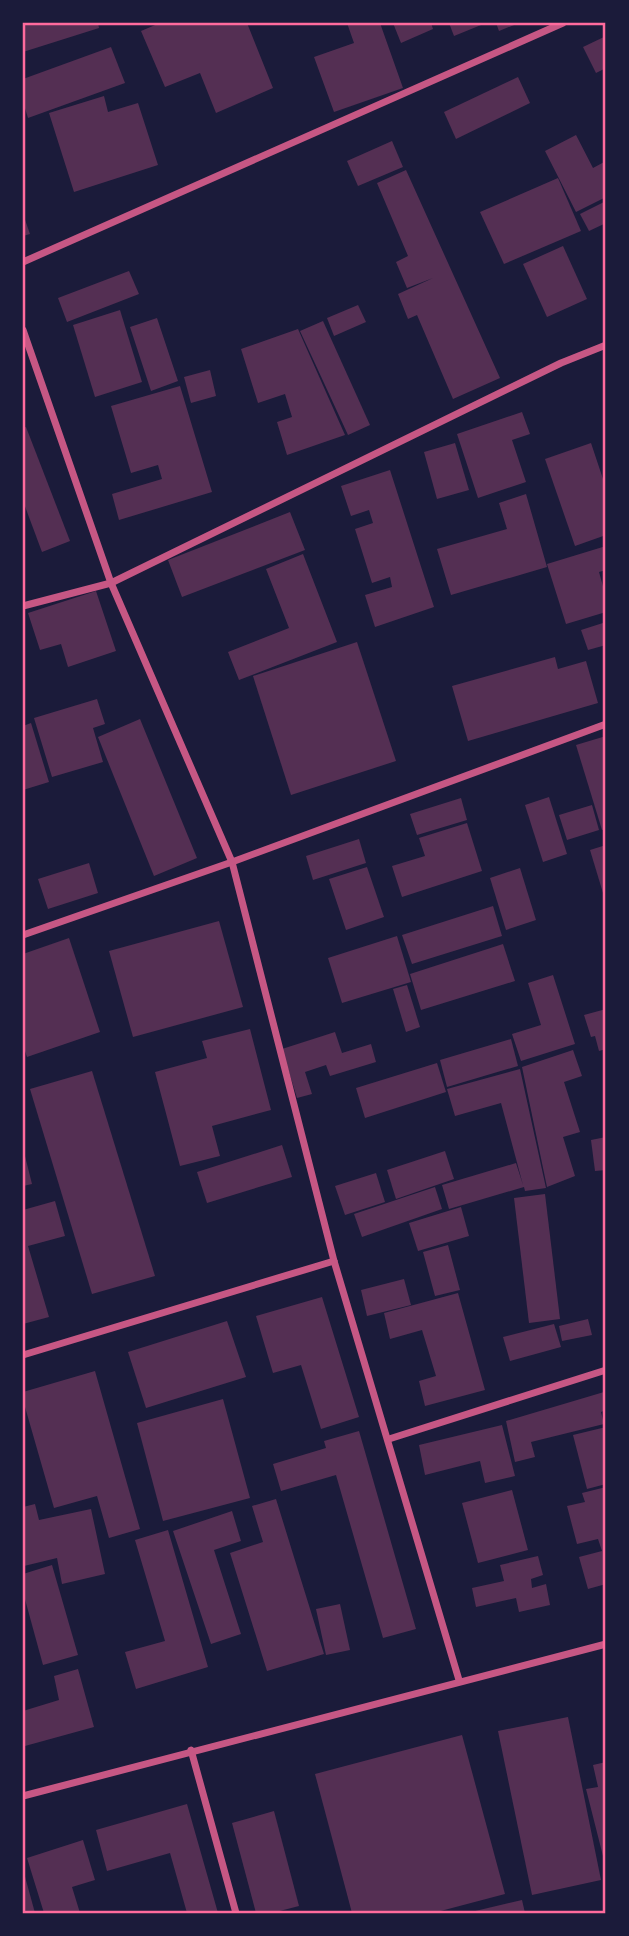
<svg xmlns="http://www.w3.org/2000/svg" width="629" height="1936" font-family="'Open Sans',sans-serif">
<rect width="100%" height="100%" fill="#1b1b3a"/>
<g fill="#542f53">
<path d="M23 23H98L99 28 23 52Z"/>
<path d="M160 23H247L273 88 216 113 200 73 165 87 141 31Z"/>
<path d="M347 23H380L403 88 334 112 314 57 354 43Z"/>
<path d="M393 23H431L433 29 401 43Z"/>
<path d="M449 23H486L454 36Z"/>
<path d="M496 23H519L499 31Z"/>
<path d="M606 36V68L596 73 583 47Z"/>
<path d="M111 47 125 83 28 118 23 102V79Z"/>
<path d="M518 77 530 103 456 139 444 112Z"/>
<path d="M104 96 108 112 138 103 158 165 74 192 49 113Z"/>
<path d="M576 135 593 168 606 161V197L576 212 545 151Z"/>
<path d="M392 141 403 167 358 186 347 161Z"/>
<path d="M406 170 500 378 453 399 417 315 408 319 398 294 433 278 407 288 396 262 408 256 377 183Z"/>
<path d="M558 178 581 231 504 264 480 212Z"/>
<path d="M606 201V223L589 231 580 214Z"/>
<path d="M23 214 30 234 23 236Z"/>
<path d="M563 246 587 299 547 317 523 264Z"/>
<path d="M129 271 139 294 67 322 58 298Z"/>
<path d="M358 305 366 322 334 336 327 318Z"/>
<path d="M120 310 142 382 95 397 73 325Z"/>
<path d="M157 318 178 381 151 391 130 327Z"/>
<path d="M323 321 370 425 348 435 300 331Z"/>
<path d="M298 329 345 435 287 455 277 422 292 417 285 394 258 403 241 349Z"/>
<path d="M210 370 216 396 191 403 184 377Z"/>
<path d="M180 386 212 492 119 520 112 494 162 479 158 465 131 473 111 406Z"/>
<path d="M522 412 530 434 512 440 526 482 478 498 457 434Z"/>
<path d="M26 427 70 541 42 552 23 501V428Z"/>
<path d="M455 443 469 490 437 499 424 452Z"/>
<path d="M591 443 606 488V535L575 546 545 459Z"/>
<path d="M390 470 434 607 375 627 365 595 392 587 390 577 372 583 355 529 373 523 369 510 351 516 341 486Z"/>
<path d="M526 494 547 567 451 595 437 549 507 529 499 503Z"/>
<path d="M290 512 305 550 182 597 168 560Z"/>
<path d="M606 546V570L599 572 606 597V612L566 624 547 564Z"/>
<path d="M303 554 337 642 239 680 228 652 289 628 266 569Z"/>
<path d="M96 591 116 651 68 667 61 644 40 650 28 613Z"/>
<path d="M606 622V645L588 650 581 630Z"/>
<path d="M357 642 396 761 291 795 253 676Z"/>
<path d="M555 657 558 669 586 661 598 703 468 741 452 686Z"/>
<path d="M97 699 105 724 93 728 103 762 52 777 34 718Z"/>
<path d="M140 719 197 858 154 876 98 737Z"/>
<path d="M31 723 49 782 23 790V726Z"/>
<path d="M606 736V829L602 830 576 745Z"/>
<path d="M549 797 567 854 543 862 525 805Z"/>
<path d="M461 798 467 820 417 835 410 814Z"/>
<path d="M592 805 599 830 567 840 559 815Z"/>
<path d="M467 823 482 871 402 897 392 866 425 856 419 838Z"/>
<path d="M359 839 366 863 313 880 306 856Z"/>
<path d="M606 845V892L603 893 590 850Z"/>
<path d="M89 863 98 893 48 909 38 879Z"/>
<path d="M367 867 384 917 346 930 329 879Z"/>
<path d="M520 868 536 920 506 930 490 878Z"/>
<path d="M493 906 502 936 412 964 402 935Z"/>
<path d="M219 921 243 1007 133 1037 109 951Z"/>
<path d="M397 936 411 982 342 1003 328 958Z"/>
<path d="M69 938 100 1032 27 1057 23 1045V954Z"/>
<path d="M503 944 515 981 421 1010 410 974Z"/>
<path d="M553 975 575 1044 521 1061 512 1034 541 1025 528 983Z"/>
<path d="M407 985 420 1027 406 1032 393 989Z"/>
<path d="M606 1009V1049L599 1051 595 1036 591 1037 584 1015Z"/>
<path d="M250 1029 271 1110 212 1126 220 1156 180 1166 155 1072 207 1058 202 1041Z"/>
<path d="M335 1032 342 1053 371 1044 376 1062 330 1076 326 1065 305 1072 312 1094 297 1098 282 1049Z"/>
<path d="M511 1039 518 1066 447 1087 440 1060Z"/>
<path d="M573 1050 582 1076 564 1082 580 1132 563 1137 575 1176 547 1187 522 1067Z"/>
<path d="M437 1063 446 1092 365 1118 356 1088Z"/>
<path d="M520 1069 546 1188 525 1191 524 1187 449 1209 442 1185 516 1163 523 1185 501 1103 455 1116 447 1089Z"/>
<path d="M92 1071 155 1276 92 1294 30 1089Z"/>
<path d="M606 1137V1170L595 1171 591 1140Z"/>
<path d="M282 1145 292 1177 207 1203 197 1172Z"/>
<path d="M23 1148 32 1184 23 1186Z"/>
<path d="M445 1151 454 1179 396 1199 387 1170Z"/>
<path d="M376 1173 385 1202 345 1215 335 1186Z"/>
<path d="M435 1187 442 1209 362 1237 354 1214Z"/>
<path d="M545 1194 560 1319 529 1323 514 1198Z"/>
<path d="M55 1201 65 1236 28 1246 49 1317 23 1324V1210Z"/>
<path d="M461 1207 469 1236 418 1251 409 1223Z"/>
<path d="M448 1245 460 1290 435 1296 423 1252Z"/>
<path d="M404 1279 411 1305 367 1316 361 1290Z"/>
<path d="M458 1293 485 1390 425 1406 419 1381 436 1376 422 1330 390 1339 384 1313Z"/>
<path d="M322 1297 359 1417 321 1429 301 1365 273 1373 256 1316Z"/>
<path d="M588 1319 592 1335 562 1341 559 1326Z"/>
<path d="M227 1321 246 1377 146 1408 128 1352Z"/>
<path d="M554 1324 561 1347 510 1361 503 1337Z"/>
<path d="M95 1371 140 1529 109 1538 97 1496 54 1508 23 1400V1392Z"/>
<path d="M604 1392 606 1410 601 1412 604 1424 531 1442 535 1457 515 1462 506 1421Z"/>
<path d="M223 1399 250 1498 163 1521 137 1423Z"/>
<path d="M502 1425 515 1476 485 1483 480 1461 425 1475 419 1445Z"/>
<path d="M606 1427V1484L587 1489 573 1435Z"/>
<path d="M359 1431 416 1629 383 1638 336 1475 281 1491 273 1464 326 1448 324 1441Z"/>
<path d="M606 1487V1584L588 1589 579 1557 602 1551 598 1539 577 1544 567 1506 585 1502 582 1493Z"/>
<path d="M512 1490 528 1550 478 1563 462 1503Z"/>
<path d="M276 1499 324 1654 267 1671 230 1553 263 1542 252 1506Z"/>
<path d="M35 1504 39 1520 91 1509 105 1574 62 1584 57 1558 24 1566 23 1507Z"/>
<path d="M232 1511 241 1541 214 1550 241 1634 211 1644 173 1531Z"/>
<path d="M168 1530 208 1667 136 1689 125 1652 165 1641 135 1540Z"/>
<path d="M538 1556 543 1575 531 1579 532 1588 546 1584 550 1605 519 1612 516 1598 476 1607 472 1588 504 1581 500 1565Z"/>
<path d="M52 1565 78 1655 43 1665 23 1592V1574Z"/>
<path d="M340 1604 350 1650 326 1655 316 1609Z"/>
<path d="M78 1669 94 1727 25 1746 23 1711 59 1700 54 1676Z"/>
<path d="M568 1717 601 1880 532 1895 498 1731Z"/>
<path d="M462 1735 505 1894 433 1913H352L315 1774Z"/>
<path d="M606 1762V1864H605L586 1789 598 1787 593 1765Z"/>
<path d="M187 1804 218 1913H187L170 1853 107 1871 96 1830Z"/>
<path d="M274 1811 299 1906 272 1913H256L232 1823Z"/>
<path d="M83 1840 95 1880 72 1887 80 1913H44L27 1858Z"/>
<path d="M24 1873 35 1913H23Z"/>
<path d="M522 1900 525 1913H472L471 1912Z"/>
</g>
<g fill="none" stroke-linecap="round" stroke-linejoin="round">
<g stroke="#c65784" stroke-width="7">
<path d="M23 262 563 23"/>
<path d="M23 330 111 583 232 862 334 1261 459 1680"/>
<path d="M23 606 111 583 561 363 606 345"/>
<path d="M23 935 232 862 606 724"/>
<path d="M23 1355 334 1261"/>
<path d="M389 1439 606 1370"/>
<path d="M191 1750 236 1913"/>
<path d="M23 1796 606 1644"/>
</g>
</g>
<rect width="629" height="1936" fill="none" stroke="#1b1b3a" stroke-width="49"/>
<rect x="24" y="24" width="580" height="1888" fill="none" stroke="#ff6b9d" stroke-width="2.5"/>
</svg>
